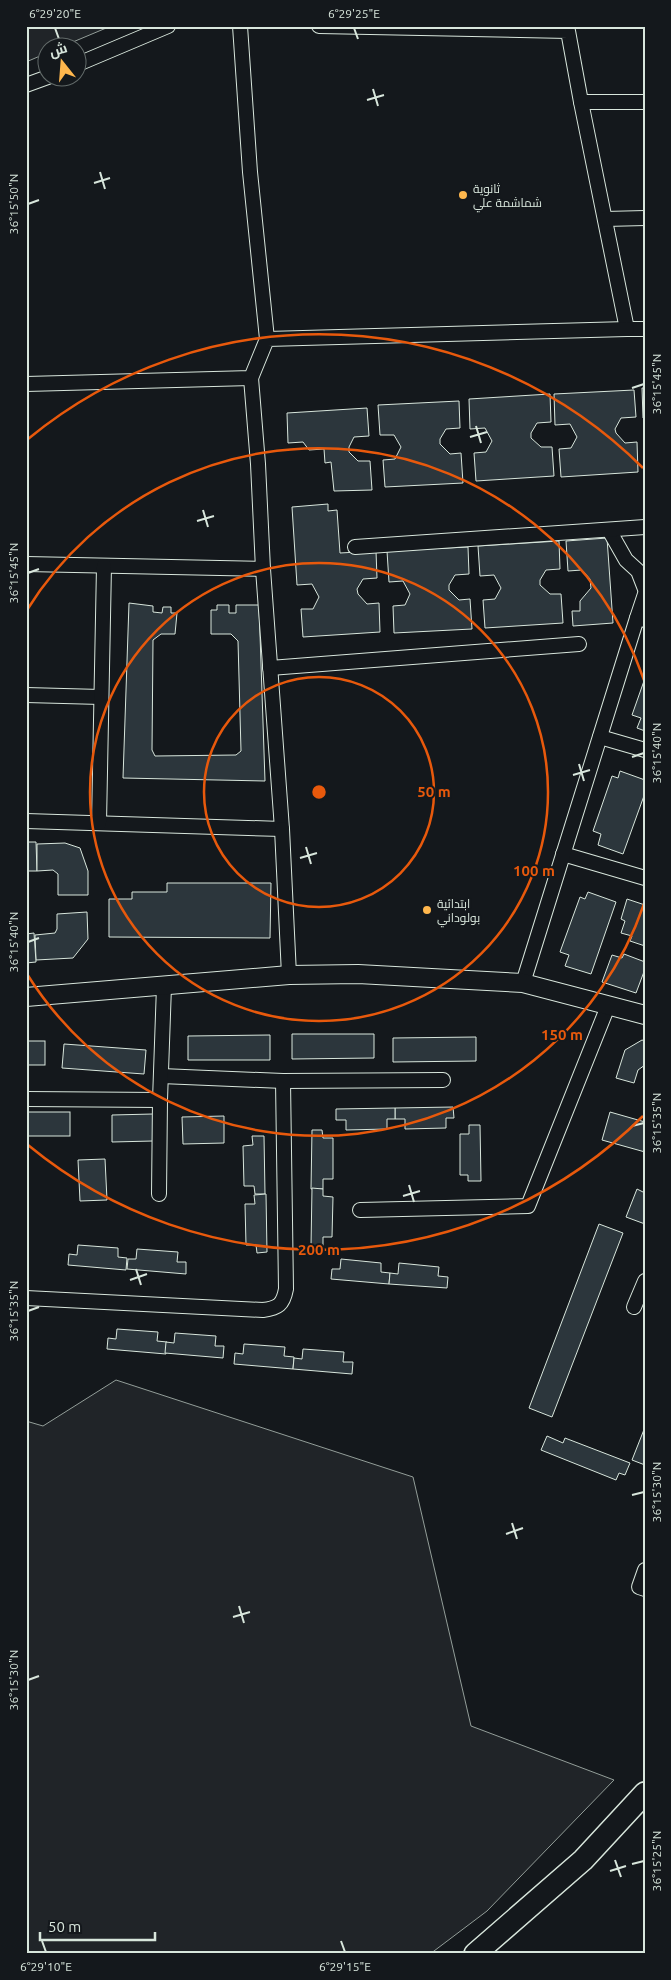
<svg xmlns="http://www.w3.org/2000/svg" width="671" height="1980" font-family="Ubuntu,Cairo,sans-serif">
<rect width="100%" height="100%" fill="#14181c"/>
<g fill="#202428" stroke="#939e99">
<path d="M26 26H111L61 47 48 48 47 53 26 62Z"/>
<path d="M116 1380 413 1477 471 1726 614 1780 487 1911 430 1954H26V1421L43 1426Z"/>
</g>
<g fill="#2c363c" stroke="#d8e6dc">
<path d="M642 388H645V418H643Z"/>
<path d="M634 390 636 417 621 418 615 429 616 433 625 443 637 442 638 472 561 477 559 449 571 448 577 437 570 424 555 425 554 394Z"/>
<path d="M550 394 551 422 537 423 531 433V438L541 447H552L554 476 476 481 474 453 486 452 492 441 485 428 470 429 469 399Z"/>
<path d="M459 401 460 428 446 429 440 439V444L450 454 461 453 463 483 385 487 383 460 395 459 401 447 394 435H380L378 405Z"/>
<path d="M367 408 369 436 354 437 349 447V452L358 461H370L372 490 334 491 331 462 325 463 324 449 309 450 303 442 288 443 287 413Z"/>
<path d="M328 504V511L337 510 340 553 376 551 377 578 363 579 357 589 358 594 367 604 379 603 380 632 303 637 301 609H313L319 597 312 584 297 585 292 507Z"/>
<path d="M607 538 613 623 573 626 572 611H580V601L591 588 590 579 582 570 568 571 566 541Z"/>
<path d="M559 541 560 569 546 570 540 580V585L550 594H561L563 623 485 628 483 600 495 599 501 588 494 575 480 576 478 546Z"/>
<path d="M468 547 469 574 455 575 449 585V590L459 600 470 599 472 629 394 633 393 606 405 605 410 594 403 581 389 582 387 551Z"/>
<path d="M129 603 153 606V612L162 613 163 607H171V613H177L175 634H161L153 640 152 750 155 756 236 755 241 751 238 641 231 634H211V610H217V605H229V613H236V605H259L265 781 123 778Z"/>
<path d="M645 678V731L637 728 641 718 632 715Z"/>
<path d="M620 771 645 780V793L623 854 598 845 601 834 593 831 612 776 618 778Z"/>
<path d="M26 842H36L37 871H26Z"/>
<path d="M65 843 80 848 88 871V895H58V874L53 870 37 871V844Z"/>
<path d="M167 883H271L270 938 109 937V899H132V892H167Z"/>
<path d="M588 892 616 902 591 974 565 966 569 955 560 952 580 897 585 899Z"/>
<path d="M627 899 645 905V946L630 941 632 936 621 933 625 921 621 919Z"/>
<path d="M87 912 88 939 73 958 36 960 35 935 55 933 57 929V914Z"/>
<path d="M34 933 36 962 26 963V934Z"/>
<path d="M624 954 645 962V969L636 993 602 982 612 955 622 958Z"/>
<path d="M292 1034H374V1058L292 1059Z"/>
<path d="M270 1035V1060H188V1036Z"/>
<path d="M476 1037V1061L393 1062V1038Z"/>
<path d="M642 1040 645 1041V1065L638 1070 634 1083 616 1078 625 1050Z"/>
<rect x="26" y="1041" width="19" height="24"/>
<path d="M64 1044 146 1050 144 1074 62 1068Z"/>
<path d="M453 1107 454 1118H446V1128L405 1129V1119H395V1108Z"/>
<path d="M395 1108V1119H387V1129L346 1130V1120H336V1109Z"/>
<rect x="26" y="1112" width="44" height="24"/>
<path d="M610 1112 645 1122V1152L602 1140Z"/>
<path d="M153 1114V1141L112 1142V1115Z"/>
<path d="M224 1116V1143L183 1144 182 1117Z"/>
<path d="M469 1125H480L481 1181H468V1175H460V1134H469Z"/>
<path d="M312 1130H322L323 1138H333V1179H323V1189H311Z"/>
<path d="M252 1136H264L265 1194H255L254 1186H244L243 1146 253 1145Z"/>
<path d="M105 1159 107 1200 80 1201 78 1160Z"/>
<path d="M312 1188 323 1189V1196L333 1197 332 1237H323V1247L311 1246Z"/>
<path d="M637 1189 645 1193V1224L626 1217Z"/>
<path d="M266 1194 267 1252 257 1253 256 1245H246L245 1204H255L254 1195Z"/>
<path d="M599 1224 623 1233 552 1417 529 1408Z"/>
<path d="M78 1245 118 1248V1257L127 1258 126 1270 68 1265 69 1254 77 1255Z"/>
<path d="M137 1249 178 1252 177 1262H186V1274L127 1269 128 1259H136Z"/>
<path d="M341 1259 381 1263V1272L390 1273 389 1284 331 1279 332 1269H340Z"/>
<path d="M399 1263 439 1267 438 1276 448 1277 447 1288 389 1284 390 1273 398 1274Z"/>
<path d="M117 1329 158 1332 157 1341 167 1342 166 1354 107 1349 108 1338 116 1339Z"/>
<path d="M175 1333 216 1336 215 1346H224L223 1358 165 1353 166 1342 174 1343Z"/>
<path d="M244 1344 285 1347 284 1356 294 1357 293 1369 234 1364 235 1353 243 1354Z"/>
<path d="M303 1349 344 1352 343 1362H353L352 1374 293 1369 294 1358 302 1359Z"/>
<path d="M645 1427V1465L632 1460Z"/>
<path d="M547 1436 563 1443 565 1438 630 1463 625 1475 619 1473 616 1480 541 1450Z"/>
</g>
<g fill="none" stroke-linecap="round" stroke-linejoin="round">
<g stroke="#d8e6dc" stroke-width="16">
<g id="minor">
<path d="M240 26 250 172 267 339"/>
<path d="M319 26 568 31 581 102"/>
<path d="M78 64 168 26"/>
<path d="M26 85 48 77"/>
<path d="M645 102H581L627 329H645"/>
<path d="M605 219 645 218"/>
<path d="M26 384 251 378 267 339 627 329"/>
<path d="M609 530 626 560 638 571 645 589"/>
<path d="M355 547 645 527"/>
<path d="M26 564 263 569 258 464 251 378"/>
<path d="M637 618 645 594"/>
<path d="M270 668 579 644"/>
<path d="M26 695 101 697"/>
<path d="M600 737 645 750"/>
<path d="M26 821 282 829 263 569"/>
<path d="M99 823 104 566"/>
<path d="M282 829 289 975"/>
<path d="M563 854 645 878"/>
<path d="M523 983 637 618 645 620"/>
<path d="M161 1076 283 1081 443 1080"/>
<path d="M26 1099 160 1100 164 986"/>
<path d="M159 1194 160 1100"/>
<path d="M360 1210 528 1206 608 1006"/>
<path d="M26 1298 263 1310C278 1308 283 1305 286 1289L283 1081"/>
<path d="M634 1307 645 1281"/>
<path d="M645 1570 639 1587 645 1589"/>
</g>
</g>
<g stroke="#d8e6dc" stroke-width="20">
<path id="tertiary" d="M26 997 289 975 358 974 523 983 645 1015"/>
</g>
<g stroke="#d8e6dc" stroke-width="24">
<path id="primary" d="M475 1954 583 1860 645 1793"/>
</g>
<use href="#minor" stroke="#14181c" stroke-width="14"/>
<use href="#tertiary" stroke="#14181c" stroke-width="18"/>
<use href="#primary" stroke="#14181c" stroke-width="21"/>
</g>
<path fill="none" stroke="#d8e6dc" stroke-width="2" d="M55 28 59 39M354 28 358 39M373 89 378 106M367 100 384 95M100 172 105 189M94 183 110 178M28 204 39 200M632 388 644 384M476 426 481 443M470 437 487 432M203 510 208 527M197 521 214 516M28 573 39 569M632 757 644 753M579 764 584 781M573 775 590 770M306 847 311 864M300 858 317 853M28 942 39 938M632 1126 644 1123M409 1185 414 1202M403 1196 420 1191M136 1269 141 1285M130 1280 147 1274M28 1311 39 1307M632 1495 644 1492M512 1523 517 1539M506 1534 523 1528M239 1606 244 1623M233 1617 250 1612M28 1680 39 1676M615 1860 621 1877M632 1864 644 1861M610 1871 626 1866M42 1941 46 1952M341 1941 345 1952"/>
<g fill="none" stroke="#e8590c" stroke-width="2.5">
<circle cx="319" cy="792" r="115"/>
<circle cx="319" cy="792" r="229"/>
<path d="M644 904A344 344 0 0 1 27 974M27 610A344 344 0 0 1 644 680"/>
<path d="M643 1116A458 458 0 0 1 28 1145M28 439A458 458 0 0 1 643 468"/>
</g>
<g fill="#ffb74d" stroke="#14181c" stroke-width="2">
<circle cx="463" cy="195" r="5"/>
<circle cx="427" cy="910" r="5"/>
</g>
<g text-anchor="middle" dominant-baseline="central" stroke-width="4" stroke-linejoin="round" paint-order="stroke">
<g font-size="12" fill="#d8e6dc" stroke="#14181c" text-anchor="start">
<text x="473" y="188">ثانوية<tspan x="473" dy="14">شماشمة علي</tspan></text>
<text x="437" y="903">ابتدائية<tspan x="437" dy="14">بولوداني</tspan></text>
</g>
</g>
<circle cx="319" cy="792" r="8" fill="#e8590c" stroke="#14181c" stroke-width="2.5"/>
<g font-size="15" text-anchor="middle" font-weight="bold" fill="#e8590c" stroke="#14181c" stroke-width="4" stroke-linejoin="round" paint-order="stroke">
<text x="434" y="797">50 m</text>
<text x="534" y="876">100 m</text>
<text x="562" y="1040">150 m</text>
<text x="319" y="1255">200 m</text>
</g>
<rect width="671" height="1980" fill="none" stroke="#14181c" stroke-width="55"/>
<g transform="translate(62 62) rotate(343)"><circle r="24" fill="#14181c" stroke="#626a69"/>
<path d="M0-4L9 19L0 12L-9 19Z" fill="#ffb74d"/>
<text y="-8" font-size="14" font-weight="bold" text-anchor="middle" fill="#d8e6dc">ش</text>
</g>
<path d="M40 1932v8h115v-8" fill="none" stroke="#d8e6dc" stroke-width="2.5"/>
<text x="48" y="1932" font-size="15" fill="#d8e6dc" stroke="#14181c" stroke-width="4" paint-order="stroke">50 m</text>
<rect x="28" y="28" width="616" height="1924" fill="none" stroke="#d8e6dc" stroke-width="2"/>
<g font-size="12" text-anchor="middle" fill="#d8e6dc">
<text x="55" y="18">6°29'20"E</text>
<text x="354" y="18">6°29'25"E</text>
<text transform="translate(14 204) rotate(-90)" y="4">36°15'50"N</text>
<text transform="translate(657 384) rotate(-90)" y="4">36°15'45"N</text>
<text transform="translate(14 573) rotate(-90)" y="4">36°15'45"N</text>
<text transform="translate(657 753) rotate(-90)" y="4">36°15'40"N</text>
<text transform="translate(14 942) rotate(-90)" y="4">36°15'40"N</text>
<text transform="translate(657 1123) rotate(-90)" y="4">36°15'35"N</text>
<text transform="translate(14 1311) rotate(-90)" y="4">36°15'35"N</text>
<text transform="translate(657 1492) rotate(-90)" y="4">36°15'30"N</text>
<text transform="translate(14 1680) rotate(-90)" y="4">36°15'30"N</text>
<text transform="translate(657 1861) rotate(-90)" y="4">36°15'25"N</text>
<text x="46" y="1971">6°29'10"E</text>
<text x="345" y="1971">6°29'15"E</text>
</g>
</svg>
